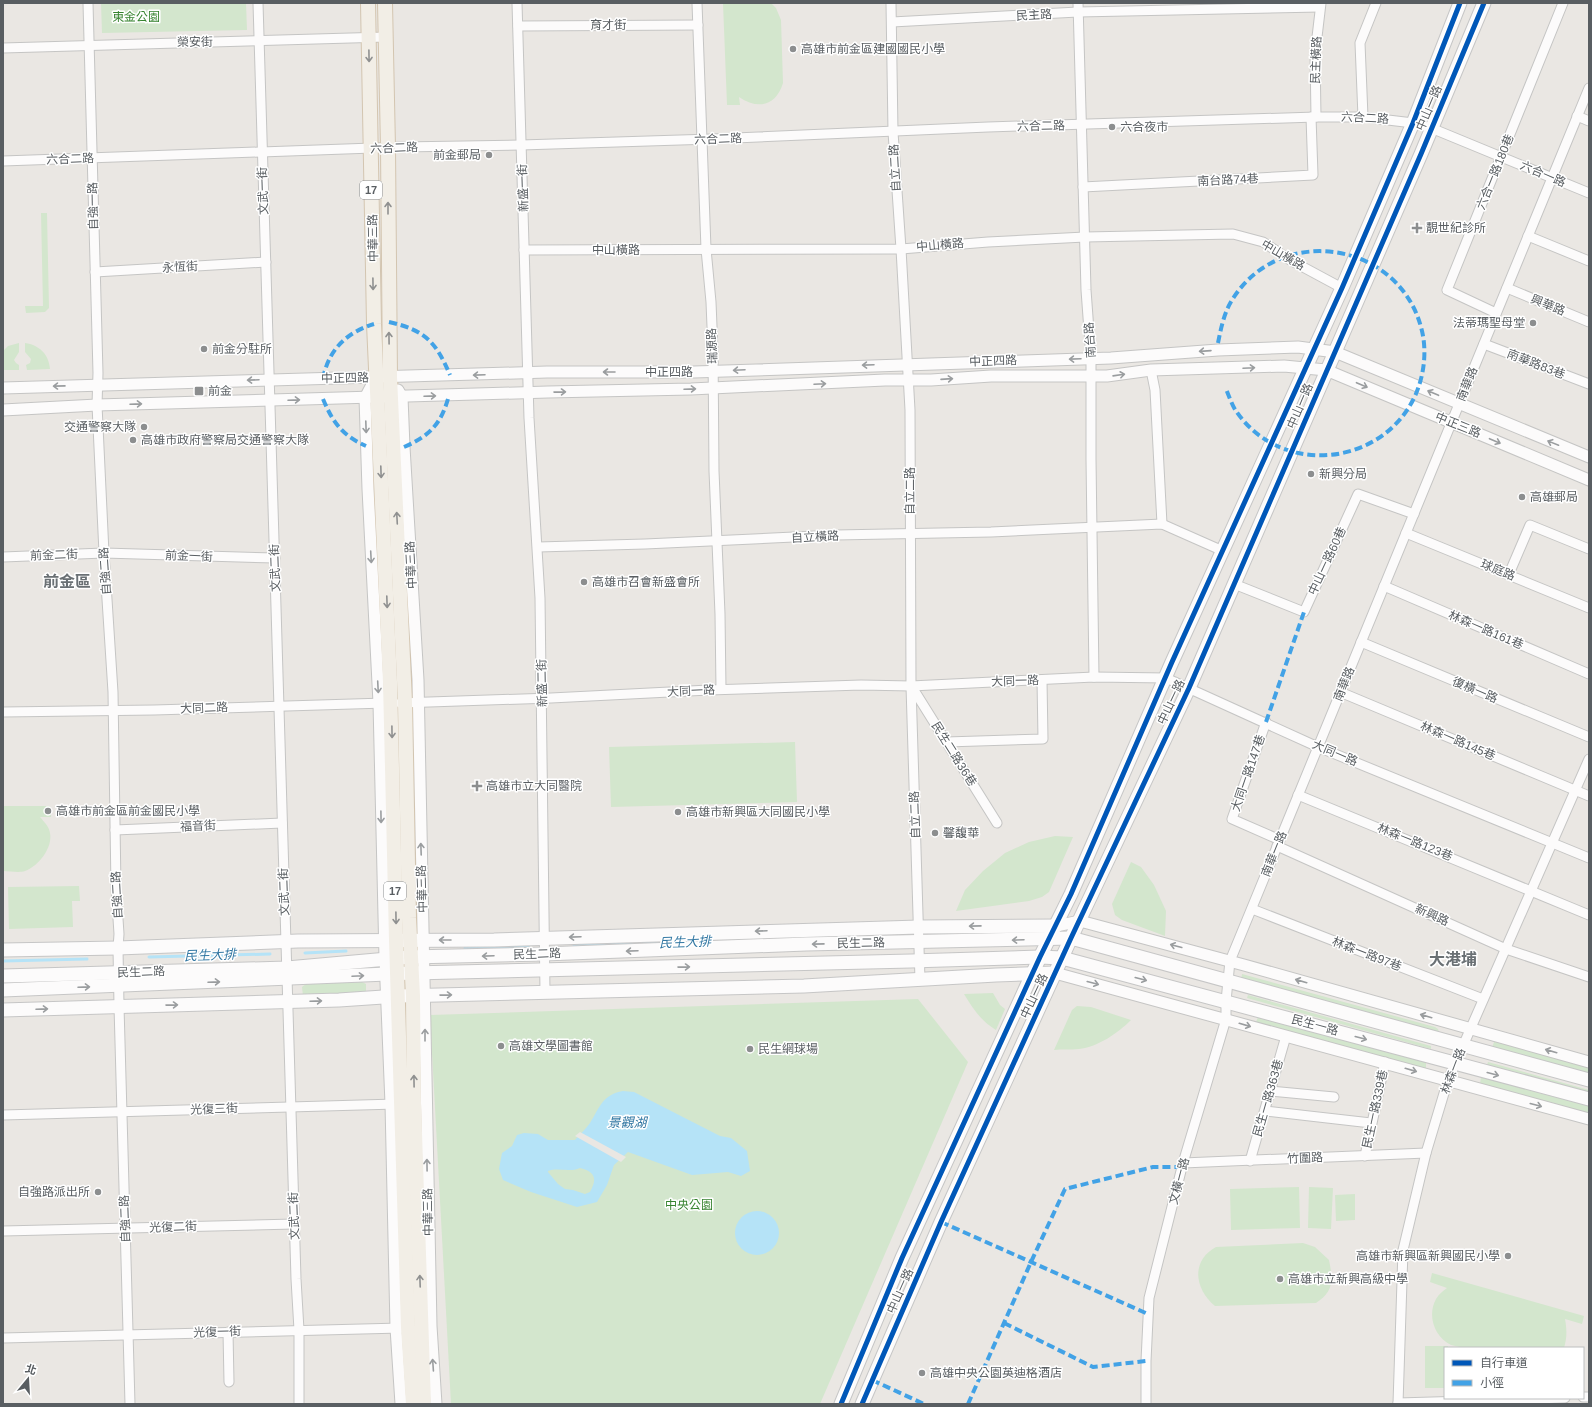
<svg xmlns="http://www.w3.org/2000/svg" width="1592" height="1407" font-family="Helvetica,'Noto Sans TC',sans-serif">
<rect width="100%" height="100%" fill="#eae7e3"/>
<g fill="#d3e6cd">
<path d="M101 3H246L247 30 102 33Z"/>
<path d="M723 3H771L776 8 781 20 783 83C776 106 758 110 739 97L740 105H727Z"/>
<path d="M41 213H47L49 308 45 312 26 313 25 306H43Z"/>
<path d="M19 343V352L14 360 16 363 19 365V370H3V351L8 346Z"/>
<path d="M25 343C39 345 49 354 50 369L27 370 26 365 30 363 31 359 25 352Z"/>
<path d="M795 742 797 802 611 807 609 747Z"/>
<path d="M3 806H50L51 817H40C44 822 49 826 50 833 53 847 39 866 25 871 19 873 10 871 3 871Z"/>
<path d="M1055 836 1073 837 1049 892 1042 897 1029 901 956 911 965 890 983 871 1005 853 1029 842Z"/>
<path d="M1131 862 1141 867 1154 885 1166 911 1165 936 1122 920 1115 915 1112 904Z"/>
<path d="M79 886 80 901H72L73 927 9 929 8 887Z"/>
<path d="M1242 974 1435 1027 1438 1029 1439 1032 1241 980Z"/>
<path d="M362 982 366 984V992L303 996 302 987 306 984Z"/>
<path d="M993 993 1000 1005 1005 1009 996 1030C981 1021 973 1009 964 994Z"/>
<path d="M1248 995 1431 1046V1049L1247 998Z"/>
<path d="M918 999 968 1062 820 1404H451L430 1015Z"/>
<path d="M1077 1006 1091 1007 1131 1020C1118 1033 1098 1047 1079 1049 1071 1050 1062 1049 1054 1050L1072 1010Z"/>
<path d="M1258 1017 1426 1061V1068L1424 1070 1256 1022Z"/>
<path d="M1494 1042H1497L1589 1068V1078L1492 1048Z"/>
<path d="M1488 1062 1589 1090V1093L1487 1065Z"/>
<path d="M1485 1074 1589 1104V1117L1480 1084 1481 1077Z"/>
<path d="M1299 1187 1300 1228 1231 1230 1230 1189Z"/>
<path d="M1309 1187 1333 1188 1331 1229 1308 1228Z"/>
<path d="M1355 1194V1220L1336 1221 1335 1195Z"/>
<path d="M1303 1243 1315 1247 1329 1260C1333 1280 1334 1291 1316 1303L1215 1306C1195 1290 1190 1261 1216 1247Z"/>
<path d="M1432 1273 1584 1316 1582 1324 1565 1319C1567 1330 1567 1338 1564 1348H1463C1460 1347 1455 1346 1451 1345 1434 1337 1427 1315 1436 1299 1439 1294 1443 1291 1447 1288L1430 1282Z"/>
<path d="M1425 1346H1448V1348H1445V1388H1425Z"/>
</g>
<g fill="#b5e3f7" fill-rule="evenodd">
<path d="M623 1091 634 1092 720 1136 731 1138 747 1151 750 1171 741 1176 728 1172 692 1175 628 1152 614 1165 607 1185 597 1202 577 1207 531 1192 503 1180 499 1169 502 1153 512 1146 517 1135 524 1133 538 1134 548 1140H575C580 1134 586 1129 590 1123 600 1107 602 1095 623 1091ZM580 1168C596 1172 597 1179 590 1192L585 1194 573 1190 565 1189 558 1184 548 1172V1171C559 1167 569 1173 580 1168Z"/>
<circle cx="757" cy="1233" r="22"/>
</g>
<path fill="#eae7e3" d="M580 1132 626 1157 621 1162 575 1136Z"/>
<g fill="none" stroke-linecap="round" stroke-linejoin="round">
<g stroke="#b5e3f7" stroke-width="3">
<path d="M574 945 737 940"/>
<path d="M465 948 528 946"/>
<path d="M305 953 346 951"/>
<path d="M149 957 270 954"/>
<path d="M3 961 87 959"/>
</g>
<g stroke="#c5c5c4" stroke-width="11">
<g id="minor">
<path d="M88 3 98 373 97 405 104 553 113 692 116 888 119 934 118 948 119 1006 130 1404"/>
<path d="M258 3 296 1279 299 1330V1404"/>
<path d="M517 3 529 418 540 598 545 993"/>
<path d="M697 3 706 249 711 302 713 351 714 471 720 614 721 689"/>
<path d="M891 3 893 132 901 249 910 410 911 686 920 980"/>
<path d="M1078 3 1086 290 1091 358V459L1094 677"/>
<path d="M892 22 1078 12 1320 7"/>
<path d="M518 26 698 25"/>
<path d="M3 48 386 37"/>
<path d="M1577 116 1589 121"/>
<path d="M1316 117 1315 54 1321 3"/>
<path d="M1363 117 1360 43 1376 3"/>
<path d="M3 161 401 147 521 145 712 139 988 127 1316 117H1363L1413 123 1431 128 1589 193"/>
<path d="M1083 187 1313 175 1311 117"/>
<path d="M1528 236 1589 261"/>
<path d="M524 250 901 249 988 242 1085 237 1233 234 1263 242 1290 260 1342 288"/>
<path d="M95 272 266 262"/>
<path d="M1507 288 1589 322"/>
<path d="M1496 313 1447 290 1563 3"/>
<path d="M1484 344 1589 384"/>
<path d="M1151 370 1155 390 1162 524"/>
<path d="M1406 533 1589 608"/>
<path d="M538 547 645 544 836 535 991 532 1162 524 1223 551"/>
<path d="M3 557 104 553 275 558"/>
<path d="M1509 574 1530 525 1589 549"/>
<path d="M1234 584 1304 612 1358 494 1414 514"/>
<path d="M1384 586 1589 674"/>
<path d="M1361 642 1589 737"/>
<path d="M912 687 997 823"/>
<path d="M1340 692 1589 796"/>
<path d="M400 703 551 698 709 690 861 685 911 686 1094 677 1166 678 1318 747 1589 858"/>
<path d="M3 712 154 710 385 703"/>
<path d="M1266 722 1232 819 1280 840"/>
<path d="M946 742 1043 739 1042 680"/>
<path d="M1298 795 1589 915"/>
<path d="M115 830 282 823"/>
<path d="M1277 846 1506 949 1589 977"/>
<path d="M1252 909 1483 999"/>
<path d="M1270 1091 1334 1097"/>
<path d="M1265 1111 1371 1123"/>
<path d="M3 1115 396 1104"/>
<path d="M1365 1156 1385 1062"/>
<path d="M1250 1161 1286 1036"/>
<path d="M1183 1163 1426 1153"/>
<path d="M3 1231 294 1224"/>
<path d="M228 1332 229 1382"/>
<path d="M3 1338 401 1328"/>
<path d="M1583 1397H1589"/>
<path d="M1398 1403 1565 1398"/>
<path d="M1146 1404V1361L1149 1298 1183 1163 1226 1019V1001L1230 961 1589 88"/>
<path d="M1398 1404 1403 1250 1426 1153 1448 1080 1589 759"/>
</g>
</g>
<g stroke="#c5c5c4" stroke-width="13">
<g id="tertiary">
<path d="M376 377 365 398 368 489 379 703 385 958 391 1104 396 1328 401 1404"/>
<path d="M3 388 547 372H694L1111 358 1218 350 1298 347 1335 352 1589 457"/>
<path d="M398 390 402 397 404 447 418 680 431 1326 436 1404"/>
<path d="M3 410 97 405 548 392 691 389 885 380H931L991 376H1107L1151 370 1284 366 1326 370 1589 480"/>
<path d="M1056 926 1080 921 1244 965 1589 1062"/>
<path d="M1055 973 1589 1119"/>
</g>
</g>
<g stroke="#c6c6c6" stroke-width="15">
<g id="secondary">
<path d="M3 950 118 948 298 941 494 940 919 927 1056 926"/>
<path d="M3 976 287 968 410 957 544 954 806 944 1071 938 1589 1080"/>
<path d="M3 990 412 973 911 961 1040 957 1062 958 1589 1099"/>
<path d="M3 1010 339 1000 398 996 804 986 996 975 1055 973"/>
<path d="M841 1404 902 1258 1040 957 1071 894 1172 662 1342 288 1413 123 1460 3"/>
<path d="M862 1404 941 1222 1071 938 1189 688 1421 154 1484 3"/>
</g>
</g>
<g stroke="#d3c5b0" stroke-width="16">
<g id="primary">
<path d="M368 3 374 324 390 682 396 940 408 1327 413 1404"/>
<path d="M385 3 388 148 390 377 405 702 409 918 413 996 414 1103 424 1404"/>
</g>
</g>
<use href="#minor" stroke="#fcfbfb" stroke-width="9"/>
<use href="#tertiary" stroke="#fcfbfb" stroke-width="11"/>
<use href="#secondary" stroke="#fcfbfb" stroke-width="13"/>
<use href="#primary" stroke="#f2eee6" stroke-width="14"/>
<g stroke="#42a2e6" stroke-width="4" stroke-dasharray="8 4" stroke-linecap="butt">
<path d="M389 322C425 330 436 342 450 375"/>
<path d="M1218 343C1221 328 1224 313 1232 300 1280 222 1401 241 1422 331 1427 352 1424 376 1415 396 1382 467 1281 477 1236 411 1232 405 1229 396 1226 389"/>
<path d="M323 379C328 350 347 332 374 324"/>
<path d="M323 399C333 423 343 436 366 446"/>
<path d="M404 447C430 436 442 423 449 395"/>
<path d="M1266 722 1304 612"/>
<path d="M941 1222 1148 1314"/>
<path d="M1004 1323 1093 1367 1146 1361"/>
<path d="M872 1380 924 1404"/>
<path d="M968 1404 1031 1262 1065 1189 1153 1167H1182"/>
</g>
<g stroke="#fff" stroke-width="8">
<g id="cycleway">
<path d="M841 1404 902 1258 1040 957 1071 894 1172 662 1342 288 1413 123 1460 3"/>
<path d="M862 1404 941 1222 1071 938 1189 688 1421 154 1484 3"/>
</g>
</g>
<use href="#cycleway" stroke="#0057b8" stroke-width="5"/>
</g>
<defs><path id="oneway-shaft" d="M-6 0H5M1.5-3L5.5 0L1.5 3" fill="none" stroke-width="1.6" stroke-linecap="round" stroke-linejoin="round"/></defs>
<g stroke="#8f9090">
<use href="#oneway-shaft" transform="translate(369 56) rotate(89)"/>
<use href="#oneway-shaft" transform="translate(388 208) rotate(-90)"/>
<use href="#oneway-shaft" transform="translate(373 284) rotate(89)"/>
<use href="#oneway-shaft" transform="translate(389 338) rotate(-91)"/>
<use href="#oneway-shaft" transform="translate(381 472) rotate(88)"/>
<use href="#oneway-shaft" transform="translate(397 518) rotate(-93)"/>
<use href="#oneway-shaft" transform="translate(387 602) rotate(88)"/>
<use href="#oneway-shaft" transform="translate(392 732) rotate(89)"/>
<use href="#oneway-shaft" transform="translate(396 918) rotate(89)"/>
<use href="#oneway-shaft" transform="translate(414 1081) rotate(-91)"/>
<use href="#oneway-shaft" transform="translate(420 1281) rotate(-92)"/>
</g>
<g stroke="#9a9d9f">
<use href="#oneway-shaft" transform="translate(1205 351) rotate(176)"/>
<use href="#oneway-shaft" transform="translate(1075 359) rotate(178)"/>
<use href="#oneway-shaft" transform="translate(868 365) rotate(178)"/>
<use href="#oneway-shaft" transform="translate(1249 368) rotate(-3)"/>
<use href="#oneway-shaft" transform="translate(739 370) rotate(177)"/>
<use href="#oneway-shaft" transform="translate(609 372) rotate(180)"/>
<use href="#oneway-shaft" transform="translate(479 375) rotate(178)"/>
<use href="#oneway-shaft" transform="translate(1119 375) rotate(-8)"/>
<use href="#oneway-shaft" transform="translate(947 379) rotate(-4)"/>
<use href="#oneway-shaft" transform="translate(253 380) rotate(178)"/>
<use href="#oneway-shaft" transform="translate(820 384) rotate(-3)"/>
<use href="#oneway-shaft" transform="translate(1362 385) rotate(23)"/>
<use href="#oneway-shaft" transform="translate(59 386) rotate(179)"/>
<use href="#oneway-shaft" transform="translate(690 389) rotate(-2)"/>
<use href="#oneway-shaft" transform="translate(560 392) rotate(-1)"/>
<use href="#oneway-shaft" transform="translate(1433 393) rotate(-157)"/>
<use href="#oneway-shaft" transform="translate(430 396) rotate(-2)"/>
<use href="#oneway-shaft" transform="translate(294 400) rotate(-2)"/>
<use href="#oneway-shaft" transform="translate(136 404) rotate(-2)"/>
<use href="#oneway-shaft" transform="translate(366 427) rotate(88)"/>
<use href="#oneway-shaft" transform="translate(1495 441) rotate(23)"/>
<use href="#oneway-shaft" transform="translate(1553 443) rotate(-158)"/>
<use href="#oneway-shaft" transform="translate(371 557) rotate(87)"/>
<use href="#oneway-shaft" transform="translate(378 687) rotate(87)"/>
<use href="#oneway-shaft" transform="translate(381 817) rotate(89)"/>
<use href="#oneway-shaft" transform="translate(421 849) rotate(-92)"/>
<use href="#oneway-shaft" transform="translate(975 926) rotate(179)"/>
<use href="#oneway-shaft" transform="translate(761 931) rotate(178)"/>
<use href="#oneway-shaft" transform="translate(575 937) rotate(178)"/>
<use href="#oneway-shaft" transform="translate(445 940) rotate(180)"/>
<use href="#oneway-shaft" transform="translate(1018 940) rotate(178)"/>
<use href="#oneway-shaft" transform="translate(818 944) rotate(179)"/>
<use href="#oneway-shaft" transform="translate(1176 946) rotate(-165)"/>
<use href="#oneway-shaft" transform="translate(632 951) rotate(178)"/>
<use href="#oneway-shaft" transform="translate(488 956) rotate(178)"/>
<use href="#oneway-shaft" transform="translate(684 967) rotate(-1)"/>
<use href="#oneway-shaft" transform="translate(358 976) rotate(-3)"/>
<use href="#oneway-shaft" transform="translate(1141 979) rotate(15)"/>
<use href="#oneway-shaft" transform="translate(1301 981) rotate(-164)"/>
<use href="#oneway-shaft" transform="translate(214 982) rotate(-2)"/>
<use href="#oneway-shaft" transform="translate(1093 983) rotate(15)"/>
<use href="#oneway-shaft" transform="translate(84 987) rotate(-2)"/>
<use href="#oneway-shaft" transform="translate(446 995) rotate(-1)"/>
<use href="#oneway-shaft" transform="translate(316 1001) rotate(-2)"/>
<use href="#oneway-shaft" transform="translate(172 1005) rotate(-1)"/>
<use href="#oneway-shaft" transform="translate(42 1009) rotate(-2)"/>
<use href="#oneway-shaft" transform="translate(1426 1016) rotate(-164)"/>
<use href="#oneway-shaft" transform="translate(1245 1025) rotate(16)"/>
<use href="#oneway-shaft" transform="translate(425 1035) rotate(-90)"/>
<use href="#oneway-shaft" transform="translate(1361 1038) rotate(15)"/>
<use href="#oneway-shaft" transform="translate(1551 1051) rotate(-164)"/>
<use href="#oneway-shaft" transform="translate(1411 1070) rotate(16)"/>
<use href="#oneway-shaft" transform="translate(1493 1074) rotate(15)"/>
<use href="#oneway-shaft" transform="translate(1536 1105) rotate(15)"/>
<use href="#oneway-shaft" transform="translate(427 1165) rotate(-91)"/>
<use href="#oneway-shaft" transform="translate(433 1365) rotate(-94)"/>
</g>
<g fill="#8c8e8f" stroke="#fff" stroke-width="1.5">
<circle cx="793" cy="49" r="4"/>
<circle cx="1112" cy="127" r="4"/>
<circle cx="489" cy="155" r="4"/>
<path d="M1415 222h4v4h4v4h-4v4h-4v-4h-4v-4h4z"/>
<circle cx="1533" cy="323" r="4"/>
<circle cx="204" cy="349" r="4"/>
<rect x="194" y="386" width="10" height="10" rx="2"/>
<circle cx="144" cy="427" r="4"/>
<circle cx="133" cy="440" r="4"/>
<circle cx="1311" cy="474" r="4"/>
<circle cx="1522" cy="497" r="4"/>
<circle cx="584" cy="582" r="4"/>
<path d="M475 780h4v4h4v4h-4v4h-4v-4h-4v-4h4z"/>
<circle cx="48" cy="811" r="4"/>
<circle cx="678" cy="812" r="4"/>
<circle cx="935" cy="833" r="4"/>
<circle cx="501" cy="1046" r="4"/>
<circle cx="750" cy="1049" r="4"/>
<circle cx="98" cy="1192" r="4"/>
<circle cx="1508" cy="1256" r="4"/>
<circle cx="1280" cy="1279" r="4"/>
<circle cx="922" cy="1373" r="4"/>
</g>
<g text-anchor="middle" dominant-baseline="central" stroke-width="3" stroke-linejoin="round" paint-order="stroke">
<g fill="#fff" stroke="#8b8e91" stroke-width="1">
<rect x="360" y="181" width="22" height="18" rx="3"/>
<rect x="384" y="882" width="22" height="18" rx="3"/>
</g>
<g font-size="11" font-weight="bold" fill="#595e62">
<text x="371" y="190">17</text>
<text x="395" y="891">17</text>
</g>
<g font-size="12" fill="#595e62" stroke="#fff">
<text transform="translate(1034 15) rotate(-3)">民主路</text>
<text x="608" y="25">育才街</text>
<text transform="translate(195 42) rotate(-1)">榮安街</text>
<text transform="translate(1316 60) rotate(-88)">民主橫路</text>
<text transform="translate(1429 108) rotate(-67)">中山一路</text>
<text transform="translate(1365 118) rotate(3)">六合二路</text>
<text transform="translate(1041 126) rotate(-1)">六合二路</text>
<text transform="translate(718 139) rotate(-2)">六合二路</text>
<text transform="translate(394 148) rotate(-2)">六合二路</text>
<text transform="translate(70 159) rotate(-2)">六合二路</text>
<text transform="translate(895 168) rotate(-93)">自立二路</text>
<text transform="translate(1495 172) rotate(-68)">六合一路180巷</text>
<text transform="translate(1543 174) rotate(23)">六合一路</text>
<text transform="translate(1228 180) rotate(-3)">南台路74巷</text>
<text transform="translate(523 188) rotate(-92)">新盛一街</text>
<text transform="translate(263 191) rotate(-92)">文武一街</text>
<text transform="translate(93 206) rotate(-91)">自強一路</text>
<text transform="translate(373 238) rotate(-91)">中華三路</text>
<text transform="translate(940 245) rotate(-5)">中山橫路</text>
<text x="616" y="250">中山橫路</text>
<text transform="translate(1283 255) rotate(30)">中山橫路</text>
<text transform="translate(180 267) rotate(-3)">永恆街</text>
<text transform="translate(1548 305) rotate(22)">興華路</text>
<text transform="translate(1090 340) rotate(-94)">南台路</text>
<text transform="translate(712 346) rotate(-92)">瑞源路</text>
<text transform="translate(993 361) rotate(-2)">中正四路</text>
<text transform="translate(1536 364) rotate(21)">南華路83巷</text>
<text x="669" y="372">中正四路</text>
<text transform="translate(345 378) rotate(-1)">中正四路</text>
<text transform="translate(1467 384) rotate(-68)">南華路</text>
<text transform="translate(1300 406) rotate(-67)">中山一路</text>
<text transform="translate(1458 425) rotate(22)">中正三路</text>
<text transform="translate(910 491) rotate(-90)">自立二路</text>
<text transform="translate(815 537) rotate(-3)">自立橫路</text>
<text transform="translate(54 555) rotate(-2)">前金二街</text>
<text transform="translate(189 556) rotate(2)">前金一街</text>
<text transform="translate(1327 561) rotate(-65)">中山一路60巷</text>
<text transform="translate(411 565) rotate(-93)">中華三路</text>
<text transform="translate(275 568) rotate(-92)">文武二街</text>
<text transform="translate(1498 570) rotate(22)">球庭路</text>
<text transform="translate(105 571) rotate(-94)">自強二路</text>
<text transform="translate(1486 630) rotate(23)">林森一路161巷</text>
<text transform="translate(1015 681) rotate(-2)">大同一路</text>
<text transform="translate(542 683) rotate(-91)">新盛二街</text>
<text transform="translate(1344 684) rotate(-68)">南華路</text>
<text transform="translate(1475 690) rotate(23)">復橫一路</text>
<text transform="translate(691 691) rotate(-3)">大同一路</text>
<text transform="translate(1171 702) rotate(-65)">中山一路</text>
<text transform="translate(204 708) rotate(-2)">大同二路</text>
<text transform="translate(1458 741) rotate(23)">林森一路145巷</text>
<text transform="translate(1335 753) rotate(23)">大同一路</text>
<text transform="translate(954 754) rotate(58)">民生二路36巷</text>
<text transform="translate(1248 773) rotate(-71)">大同一路147巷</text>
<text transform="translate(915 815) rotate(-92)">自立二路</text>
<text transform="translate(198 826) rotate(-3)">福音街</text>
<text transform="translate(1415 842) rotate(22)">林森一路123巷</text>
<text transform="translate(1274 854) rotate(-68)">南華一路</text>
<text transform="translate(422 889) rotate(-92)">中華三路</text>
<text transform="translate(284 892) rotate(-92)">文武二街</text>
<text transform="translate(117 895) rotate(-93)">自強二路</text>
<text transform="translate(1432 915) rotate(24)">新興路</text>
<text transform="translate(861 943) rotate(-1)">民生二路</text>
<text transform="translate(537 954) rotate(-2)">民生二路</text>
<text transform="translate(1367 954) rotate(21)">林森一路97巷</text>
<text transform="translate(141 972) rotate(-2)">民生二路</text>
<text transform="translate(1034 996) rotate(-65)">中山一路</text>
<text transform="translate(1315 1025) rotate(15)">民生一路</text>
<text transform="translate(1453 1071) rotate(-69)">林森一路</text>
<text transform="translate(1268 1098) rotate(-74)">民生一路363巷</text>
<text transform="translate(214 1109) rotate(-2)">光復三街</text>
<text transform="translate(1375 1109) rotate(-78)">民生一路339巷</text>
<text transform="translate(1305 1158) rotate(-3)">竹圍路</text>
<text transform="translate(1179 1181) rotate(-75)">文橫一路</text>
<text transform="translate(428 1212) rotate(-91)">中華三路</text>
<text transform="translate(294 1216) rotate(-92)">文武二街</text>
<text transform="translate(125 1219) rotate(-92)">自強二路</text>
<text transform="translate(173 1227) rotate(-2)">光復二街</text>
<text transform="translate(900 1291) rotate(-66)">中山一路</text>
<text transform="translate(217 1332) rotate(-2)">光復一街</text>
</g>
<g font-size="12" fill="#36832f" stroke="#fff">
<text x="136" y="17">東金公園</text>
<text x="689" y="1205">中央公園</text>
</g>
<g font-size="12" fill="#595e62" stroke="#fff" text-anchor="start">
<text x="801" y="49">高雄市前金區建國國民小學</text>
<text x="1120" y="127">六合夜市</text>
<text x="481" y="155" text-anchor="end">前金郵局</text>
<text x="1426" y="228">靚世紀診所</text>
<text x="1525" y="323" text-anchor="end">法蒂瑪聖母堂</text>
<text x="212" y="349">前金分駐所</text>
<text x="208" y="391">前金</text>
<text x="136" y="427" text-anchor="end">交通警察大隊</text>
<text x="141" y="440">高雄市政府警察局交通警察大隊</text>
<text x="1319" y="474">新興分局</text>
<text x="1530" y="497">高雄郵局</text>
<text x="592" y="582">高雄市召會新盛會所</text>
<text x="486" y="786">高雄市立大同醫院</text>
<text x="56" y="811">高雄市前金區前金國民小學</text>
<text x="686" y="812">高雄市新興區大同國民小學</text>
<text x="943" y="833">馨馥華</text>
<text x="509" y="1046">高雄文學圖書館</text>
<text x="758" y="1049">民生網球場</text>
<text x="90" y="1192" text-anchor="end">自強路派出所</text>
<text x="1500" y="1256" text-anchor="end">高雄市新興區新興國民小學</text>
<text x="1288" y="1279">高雄市立新興高級中學</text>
<text x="930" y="1373">高雄中央公園英迪格酒店</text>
</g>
<g font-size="13" font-style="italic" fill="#3378a3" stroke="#fff">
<text transform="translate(685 942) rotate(-2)">民生大排</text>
<text transform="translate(210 955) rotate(-2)">民生大排</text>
<text x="627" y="1122">景觀湖</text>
</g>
<g font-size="16" font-weight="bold" fill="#6a7074" stroke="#fff">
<text x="67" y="581">前金區</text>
<text x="1453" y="959">大港埔</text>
</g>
</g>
<rect width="1592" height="1407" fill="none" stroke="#595e62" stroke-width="8"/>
<rect x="1444" y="1347" width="140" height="52" fill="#ffffff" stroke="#bdbfc0"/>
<rect x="1452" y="1360" width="20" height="6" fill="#0057b8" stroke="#bdbfc0"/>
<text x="1480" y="1367" font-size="12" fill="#595e62">自行車道</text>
<rect x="1452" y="1380" width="20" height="6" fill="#42a2e6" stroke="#bdbfc0"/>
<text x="1480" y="1387" font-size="12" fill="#595e62">小徑</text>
<g transform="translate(28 1379) rotate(18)" stroke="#ffffff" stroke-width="3" paint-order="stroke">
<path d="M0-3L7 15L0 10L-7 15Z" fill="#595e62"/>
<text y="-6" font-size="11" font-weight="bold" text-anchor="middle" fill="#595e62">北</text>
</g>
</svg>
